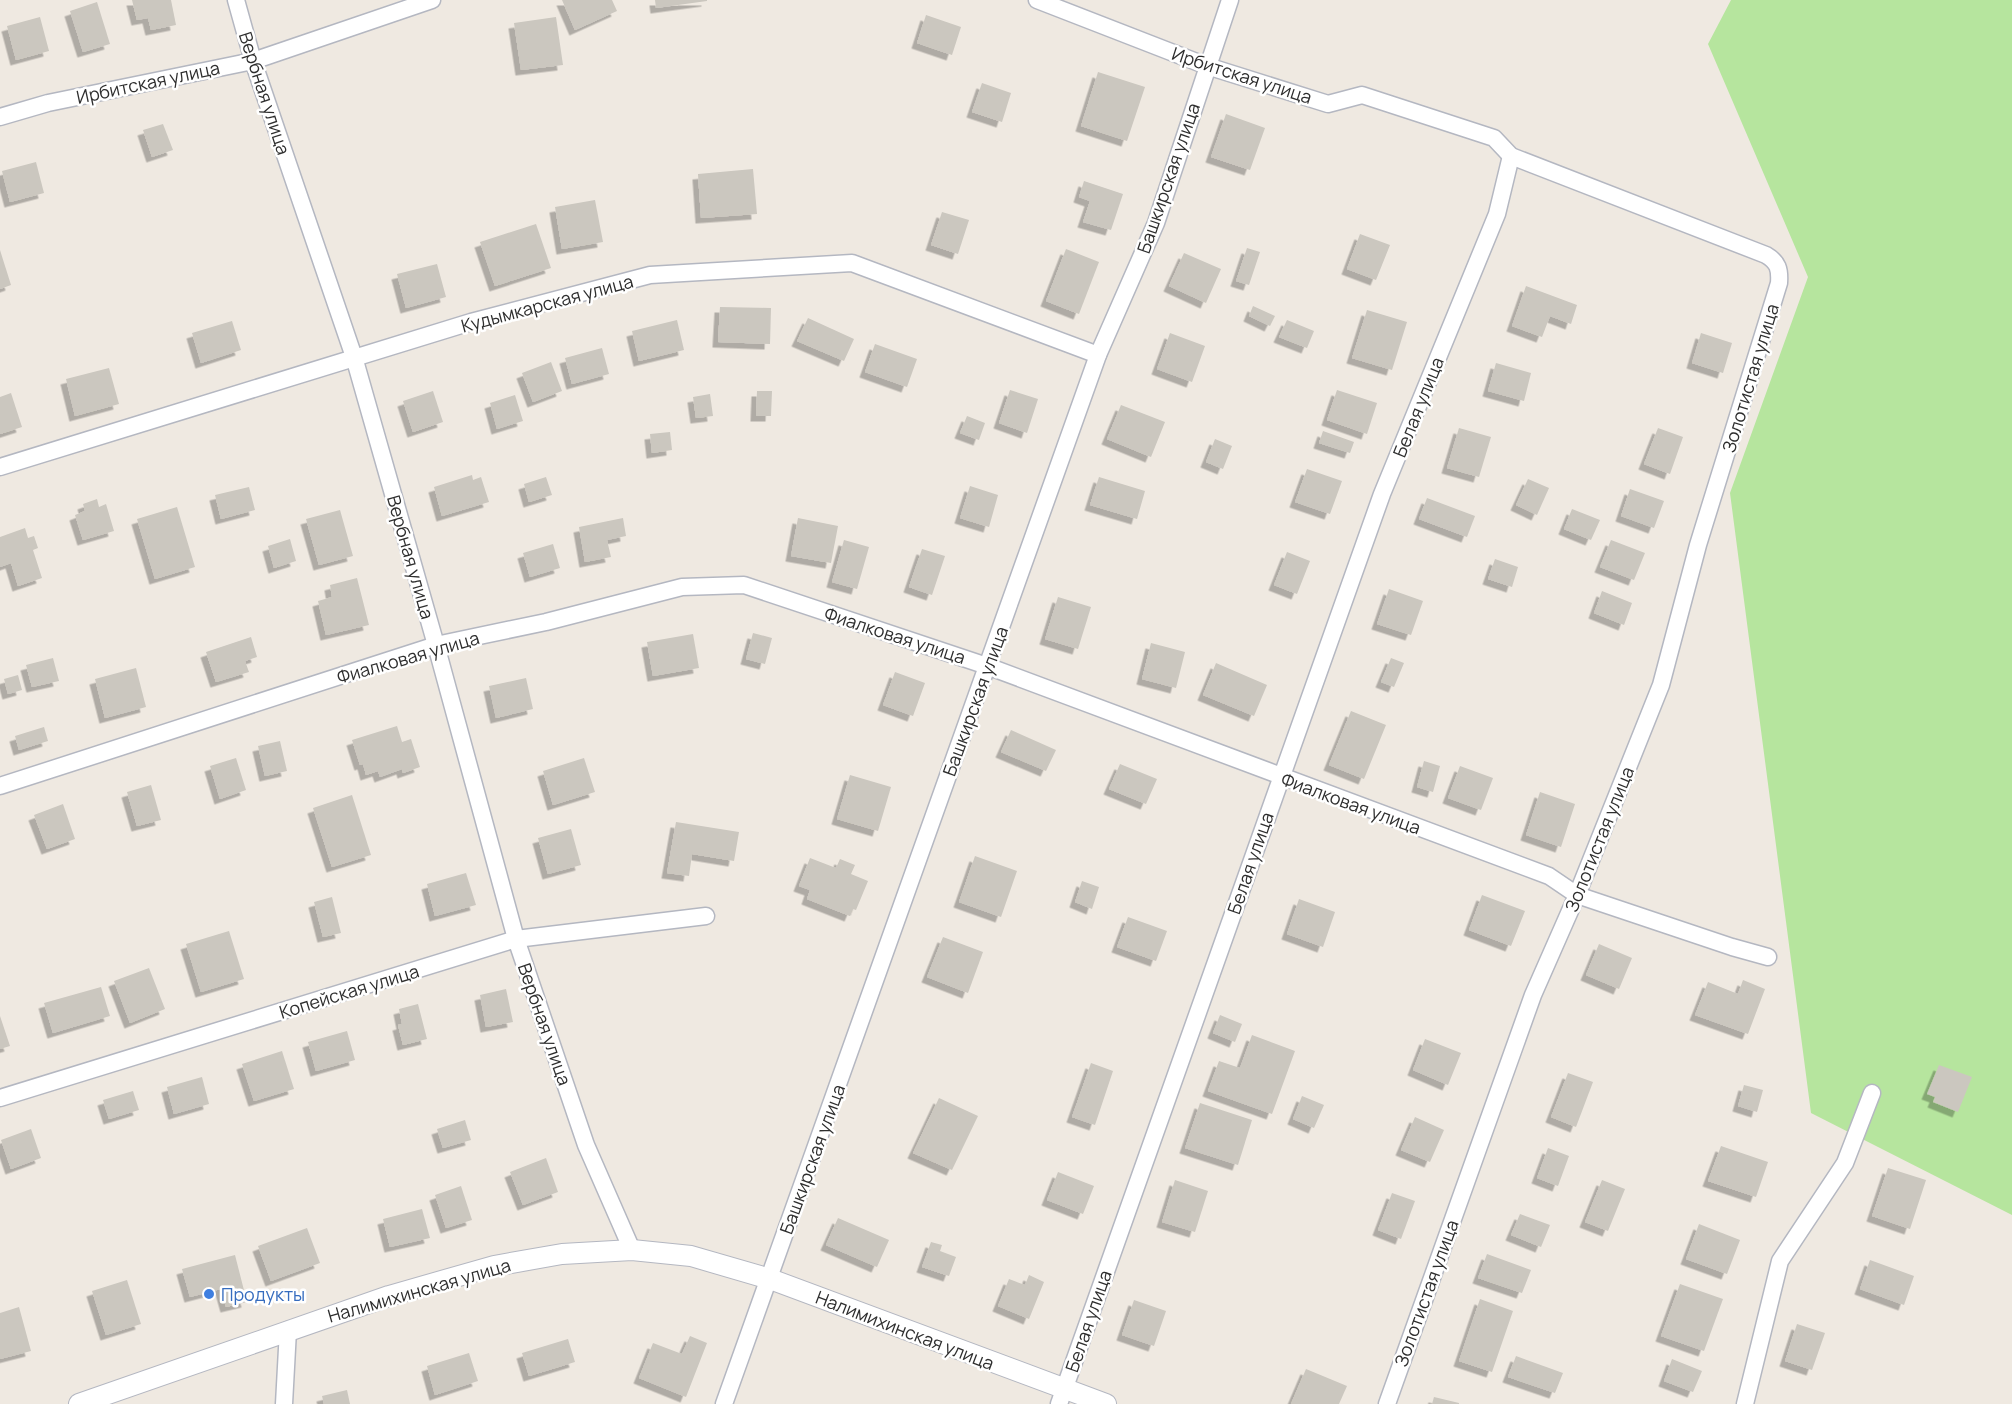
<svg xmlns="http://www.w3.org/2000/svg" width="2012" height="1404" font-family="Manrope,sans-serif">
<defs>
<filter id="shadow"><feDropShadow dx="-5.5" dy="5.5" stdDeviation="0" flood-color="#0004"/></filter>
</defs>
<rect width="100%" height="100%" fill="#efe9e1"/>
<path fill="#b6e59e" d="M1731 0H2012V1215L1811 1113 1730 493 1808 277 1708 44Z"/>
<g fill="#cbc7bf" filter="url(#shadow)">
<path d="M132 0H171L176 25 151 30 148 18 137 20Z"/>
<path d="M562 0H612L617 11 575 30Z"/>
<path d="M655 0H707V1L656 8Z"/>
<path d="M97 2 110 44 83 52 70 11Z"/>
<path d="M926 15 961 27 952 55 917 43Z"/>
<path d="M40 17 49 51 16 60 7 26Z"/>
<path d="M556 17 563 65 521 70 514 23Z"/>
<path d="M1098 72 1145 87 1127 141 1081 126Z"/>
<path d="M982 83 1011 93 1002 122 972 112Z"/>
<path d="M1226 114 1265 128 1250 170 1211 157Z"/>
<path d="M163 124 173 150 152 157 143 130Z"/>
<path d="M36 162 44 193 10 202 2 171Z"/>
<path d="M753 169 757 214 701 218 698 174Z"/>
<path d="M1084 181 1123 194 1111 230 1083 222 1090 201 1079 197Z"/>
<path d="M595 200 603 242 562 249 555 207Z"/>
<path d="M942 212 969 220 958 254 931 245Z"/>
<path d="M536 224 551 268 495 286 480 242Z"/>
<path d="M1360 234 1390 245 1376 280 1347 269Z"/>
<path d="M1247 248 1260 252 1249 285 1236 281Z"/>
<path d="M1066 249 1099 262 1079 314 1046 301Z"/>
<path d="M0 250 11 285 0 289Z"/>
<path d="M1184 253 1221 269 1206 303 1169 286Z"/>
<path d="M437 264 446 297 406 308 397 274Z"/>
<path d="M1526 286 1577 305 1571 324 1550 316 1542 337 1512 326Z"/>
<path d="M1253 306 1275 316 1270 326 1249 316Z"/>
<path d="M720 307 771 308 770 344 718 342Z"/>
<path d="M1367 310 1407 322 1392 370 1352 358Z"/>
<path d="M808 318 854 339 844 361 797 341Z"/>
<path d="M677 320 684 350 639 361 632 331Z"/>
<path d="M1287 320 1314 331 1307 348 1279 337Z"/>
<path d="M232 321 241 350 201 363 192 333Z"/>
<path d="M1170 333 1205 346 1192 382 1157 369Z"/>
<path d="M1701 333 1732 343 1723 373 1692 363Z"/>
<path d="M875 344 917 359 907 387 865 372Z"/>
<path d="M602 348 609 374 572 384 565 358Z"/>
<path d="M551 362 562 391 533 402 522 373Z"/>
<path d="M1496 363 1531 373 1524 401 1488 391Z"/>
<path d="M109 368 119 404 75 416 66 379Z"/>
<path d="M1010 390 1038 399 1027 433 999 423Z"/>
<path d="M1337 390 1377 403 1367 434 1327 420Z"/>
<path d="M433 391 443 422 413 432 403 401Z"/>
<path d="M757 391H772L771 416H756Z"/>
<path d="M11 393 22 427 0 434V397Z"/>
<path d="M710 394 713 416 696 418 693 397Z"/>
<path d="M515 395 523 421 497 429 490 403Z"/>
<path d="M1121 405 1165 422 1151 457 1107 439Z"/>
<path d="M967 416 985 423 979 440 960 433Z"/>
<path d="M1459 428 1491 437 1479 477 1447 468Z"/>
<path d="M1658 428 1683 437 1670 474 1644 464Z"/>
<path d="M1323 431 1354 442 1350 453 1319 443Z"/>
<path d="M670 432 672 450 652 453 650 434Z"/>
<path d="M1215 439 1232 446 1223 469 1206 462Z"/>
<path d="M1307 469 1342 481 1330 514 1295 502Z"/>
<path d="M472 475 473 480 481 477 489 502 442 516 434 487Z"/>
<path d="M546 477 552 495 529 502 524 484Z"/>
<path d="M1099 477 1145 491 1137 519 1090 505Z"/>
<path d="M1528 479 1549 488 1537 515 1516 505Z"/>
<path d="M970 486 998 495 989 527 960 518Z"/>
<path d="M249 487 255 510 221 519 215 495Z"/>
<path d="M1630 489 1664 501 1654 528 1621 516Z"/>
<path d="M1427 498 1475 516 1467 537 1419 519Z"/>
<path d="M97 499 99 507 106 504 114 531 83 540 75 515 85 511 83 504Z"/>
<path d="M177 507 195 567 155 579 137 519Z"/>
<path d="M1572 509 1600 520 1591 540 1564 529Z"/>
<path d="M340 510 353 556 319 565 306 519Z"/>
<path d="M623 518 626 536 607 540 611 557 585 562 579 527Z"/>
<path d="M798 518 838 526 831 563 791 556Z"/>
<path d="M25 528 28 538 34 536 38 548 33 550 42 578 18 586 11 563 0 567V537Z"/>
<path d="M290 539 296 561 274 568 268 546Z"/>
<path d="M844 540 869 547 857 589 832 582Z"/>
<path d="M1611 540 1645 553 1634 580 1600 567Z"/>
<path d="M553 544 560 568 530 577 523 553Z"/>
<path d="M922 549 945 556 932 595 909 587Z"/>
<path d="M1287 552 1310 561 1297 594 1274 585Z"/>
<path d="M1495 559 1518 567 1512 587 1488 579Z"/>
<path d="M357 578 369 625 326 635 318 601 332 597 330 585Z"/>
<path d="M1389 589 1423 601 1411 635 1377 624Z"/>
<path d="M1602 591 1632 603 1624 625 1594 613Z"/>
<path d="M1058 597 1091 607 1078 649 1045 639Z"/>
<path d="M753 633 772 638 765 664 746 659Z"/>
<path d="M693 634 699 668 653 676 647 642Z"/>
<path d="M251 637 257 657 245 661 249 672 216 682 206 652Z"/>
<path d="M1151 643 1185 652 1176 688 1142 679Z"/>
<path d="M53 658 59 681 32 687 26 665Z"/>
<path d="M1391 658 1404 663 1394 687 1381 682Z"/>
<path d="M1216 663 1267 685 1254 716 1203 695Z"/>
<path d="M136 668 146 707 105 718 95 679Z"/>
<path d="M895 672 925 683 913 716 883 705Z"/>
<path d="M18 675 22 690 8 694 4 679Z"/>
<path d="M526 678 533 709 496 718 489 686Z"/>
<path d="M1351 711 1386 725 1364 779 1329 765Z"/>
<path d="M397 726 402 742 411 739 420 767 403 773 402 769 380 777 378 771 366 775 363 764 360 765 352 740Z"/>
<path d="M44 727 48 741 19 750 15 736Z"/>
<path d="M1011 730 1056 750 1046 771 1001 752Z"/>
<path d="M280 741 287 771 265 776 258 746Z"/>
<path d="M236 758 246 790 220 799 210 766Z"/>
<path d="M584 758 595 792 553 805 543 771Z"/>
<path d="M1424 761 1440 766 1433 792 1417 787Z"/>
<path d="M1120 764 1157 779 1146 804 1109 789Z"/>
<path d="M1460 766 1493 778 1481 810 1448 798Z"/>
<path d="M850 775 891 787 878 831 837 819Z"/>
<path d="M151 785 161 820 137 826 127 792Z"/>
<path d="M1540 792 1575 804 1561 847 1526 835Z"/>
<path d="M352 795 371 855 332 867 313 808Z"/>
<path d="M63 804 75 839 47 849 34 815Z"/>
<path d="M676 822 739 832 734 861 692 854 689 876 667 873Z"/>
<path d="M571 829 581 865 548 874 538 838Z"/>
<path d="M975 856 1017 871 1001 917 959 902Z"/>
<path d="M810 858 836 868 840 859 855 865 851 874 868 881 856 910 853 909 850 916 807 899 810 890 799 886Z"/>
<path d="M466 873 476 905 435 916 427 884Z"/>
<path d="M1082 881 1099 887 1092 909 1075 902Z"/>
<path d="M1482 895 1525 911 1511 946 1469 930Z"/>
<path d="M332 897 341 933 323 937 314 902Z"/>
<path d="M1299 899 1335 912 1323 947 1287 934Z"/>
<path d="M1128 917 1167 931 1156 961 1117 947Z"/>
<path d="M229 931 244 979 201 992 186 944Z"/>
<path d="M943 937 983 952 968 993 927 977Z"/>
<path d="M1599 944 1632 958 1619 989 1586 975Z"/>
<path d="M149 968 165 1009 130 1023 114 981Z"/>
<path d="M1743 980 1765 989 1748 1034 1695 1015 1708 982 1738 994Z"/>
<path d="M101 987 110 1016 53 1033 44 1003Z"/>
<path d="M506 989 513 1022 486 1027 480 995Z"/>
<path d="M418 1004 427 1039 403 1045 398 1025 402 1024 399 1009Z"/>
<path d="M1220 1015 1242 1024 1235 1042 1213 1033Z"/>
<path d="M0 1016 10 1046 0 1049Z"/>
<path d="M347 1031 355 1060 316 1071 308 1042Z"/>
<path d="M1252 1035 1295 1051 1272 1114 1208 1091 1219 1061 1240 1068Z"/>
<path d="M1425 1039 1461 1053 1448 1085 1413 1070Z"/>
<path d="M282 1051 294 1089 254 1101 242 1064Z"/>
<path d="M1091 1063 1113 1071 1095 1125 1072 1117Z"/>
<path d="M1939 1065 1972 1077 1958 1112 1933 1102 1935 1097 1927 1094Z"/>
<path d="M1568 1073 1593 1082 1576 1127 1551 1117Z"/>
<path d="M202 1077 209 1104 174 1114 167 1087Z"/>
<path d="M1744 1085 1763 1090 1757 1112 1738 1106Z"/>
<path d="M133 1091 139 1110 109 1119 103 1100Z"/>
<path d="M1302 1096 1324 1105 1314 1128 1293 1119Z"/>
<path d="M939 1098 978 1116 952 1170 913 1153Z"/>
<path d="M1200 1103 1252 1120 1238 1165 1185 1148Z"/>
<path d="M1415 1117 1444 1130 1430 1162 1401 1150Z"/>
<path d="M465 1120 471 1140 443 1148 437 1129Z"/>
<path d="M31 1129 41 1158 11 1169 1 1140Z"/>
<path d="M1721 1146 1768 1162 1756 1197 1708 1181Z"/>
<path d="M1548 1148 1569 1156 1558 1186 1537 1178Z"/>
<path d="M546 1158 558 1192 523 1205 510 1172Z"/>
<path d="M1888 1168 1926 1180 1910 1229 1872 1216Z"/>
<path d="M1058 1172 1094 1186 1083 1214 1047 1200Z"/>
<path d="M1175 1180 1208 1191 1195 1232 1162 1222Z"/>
<path d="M1602 1180 1625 1189 1608 1231 1585 1222Z"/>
<path d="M461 1186 472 1220 446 1228 435 1195Z"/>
<path d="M1392 1193 1415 1201 1401 1239 1378 1230Z"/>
<path d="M422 1209 430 1238 390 1247 383 1219Z"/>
<path d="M1520 1214 1550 1225 1541 1247 1511 1235Z"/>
<path d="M838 1218 889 1240 877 1267 826 1245Z"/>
<path d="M1699 1224 1740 1240 1727 1274 1686 1259Z"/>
<path d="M307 1228 320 1263 271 1281 258 1246Z"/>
<path d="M931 1242 942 1245 940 1251 956 1257 949 1276 922 1267Z"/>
<path d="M1487 1254 1531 1270 1522 1293 1478 1278Z"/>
<path d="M235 1255 247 1302 226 1307 221 1289 190 1297 182 1269Z"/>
<path d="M1870 1260 1914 1276 1904 1305 1860 1289Z"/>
<path d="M1029 1275 1044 1282 1029 1319 998 1306 1009 1279 1025 1285Z"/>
<path d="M127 1280 141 1324 106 1335 92 1291Z"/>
<path d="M1680 1284 1723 1299 1704 1351 1661 1336Z"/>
<path d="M1480 1299 1513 1311 1492 1372 1459 1361Z"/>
<path d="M1134 1300 1166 1311 1154 1346 1122 1335Z"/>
<path d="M19 1307 31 1351 0 1359V1313Z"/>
<path d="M1797 1324 1825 1333 1812 1370 1785 1361Z"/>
<path d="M690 1336 707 1343 686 1397 639 1378 653 1343 682 1354Z"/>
<path d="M568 1339 575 1362 529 1376 522 1353Z"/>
<path d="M469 1353 478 1381 435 1395 427 1366Z"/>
<path d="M1516 1356 1563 1373 1555 1393 1508 1377Z"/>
<path d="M1672 1359 1702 1371 1693 1392 1664 1381Z"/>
<path d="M1306 1369 1347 1386 1339 1404H1291Z"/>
<path d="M347 1390 350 1404H324L322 1396Z"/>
<path d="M1434 1397 1459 1403V1404H1432Z"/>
</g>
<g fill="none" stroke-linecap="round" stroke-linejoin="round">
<g stroke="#b4b7c1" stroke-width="19">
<g id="minor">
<path d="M236 0 253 61 354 357 436 645 516 939 586 1145 632 1250"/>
<path d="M1037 0 1207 66 1328 104 1362 95 1494 138 1511 156 1766 255C1778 262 1780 269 1779 283L1698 545 1661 685 1577 895 1533 995 1387 1404"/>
<path d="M0 117 48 103 253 61 432 0"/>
<path d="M0 467 471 322 650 275 852 263 1098 355"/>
<path d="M0 786 436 645 546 622 682 587 744 585 987 666 1549 876 1577 895 1732 947 1768 957"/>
<path d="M0 1098 516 939 706 916"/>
<path d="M284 1404 288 1330"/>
<path d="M724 1404 1098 355 1156 223 1230 0"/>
<path d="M1059 1404 1382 494 1497 214 1511 156"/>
<path d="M1745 1404 1780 1261 1845 1163 1872 1093"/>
</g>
</g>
<g stroke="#b4b7c1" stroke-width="22">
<path id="tertiary" d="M79 1404 389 1296 494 1266 562 1254 632 1250 691 1256 770 1279 1106 1404"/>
</g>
<use href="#minor" stroke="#fff" stroke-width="16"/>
<use href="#tertiary" stroke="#fff" stroke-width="20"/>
</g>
<circle fill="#3f7fe0" stroke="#fff" stroke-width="2" cx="209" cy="1294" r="6"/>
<g text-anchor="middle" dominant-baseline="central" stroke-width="5" stroke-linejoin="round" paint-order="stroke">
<g font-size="18" fill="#2e2e2e" stroke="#fff">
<text transform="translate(1242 75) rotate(18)">Ирбитская улица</text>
<text transform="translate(148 82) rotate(-12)">Ирбитская улица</text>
<text transform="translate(265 93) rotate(72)">Вербная улица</text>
<text transform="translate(1168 178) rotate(-71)">Башкирская улица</text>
<text transform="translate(547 303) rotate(-15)">Кудымкарская улица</text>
<text transform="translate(1750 378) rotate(-73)">Золотистая улица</text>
<text transform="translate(1418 407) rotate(-68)">Белая улица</text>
<text transform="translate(411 557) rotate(74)">Вербная улица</text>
<text transform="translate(895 635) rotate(18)">Фиалковая улица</text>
<text transform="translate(408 657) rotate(-16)">Фиалковая улица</text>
<text transform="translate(975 701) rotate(-70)">Башкирская улица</text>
<text transform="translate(1351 803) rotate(20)">Фиалковая улица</text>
<text transform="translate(1599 839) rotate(-68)">Золотистая улица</text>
<text transform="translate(1250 863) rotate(-71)">Белая улица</text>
<text transform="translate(349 991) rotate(-17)">Копейская улица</text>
<text transform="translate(545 1024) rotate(71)">Вербная улица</text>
<text transform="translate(812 1159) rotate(-70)">Башкирская улица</text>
<text transform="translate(419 1290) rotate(-16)">Налимихинская улица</text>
<text transform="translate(1426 1293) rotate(-70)">Золотистая улица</text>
<text transform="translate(1088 1321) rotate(-71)">Белая улица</text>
<text transform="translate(905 1330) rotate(21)">Налимихинская улица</text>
</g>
<g font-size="18" fill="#366cbe" stroke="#fff" text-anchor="start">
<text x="221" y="1294">Продукты</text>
</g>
</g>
</svg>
